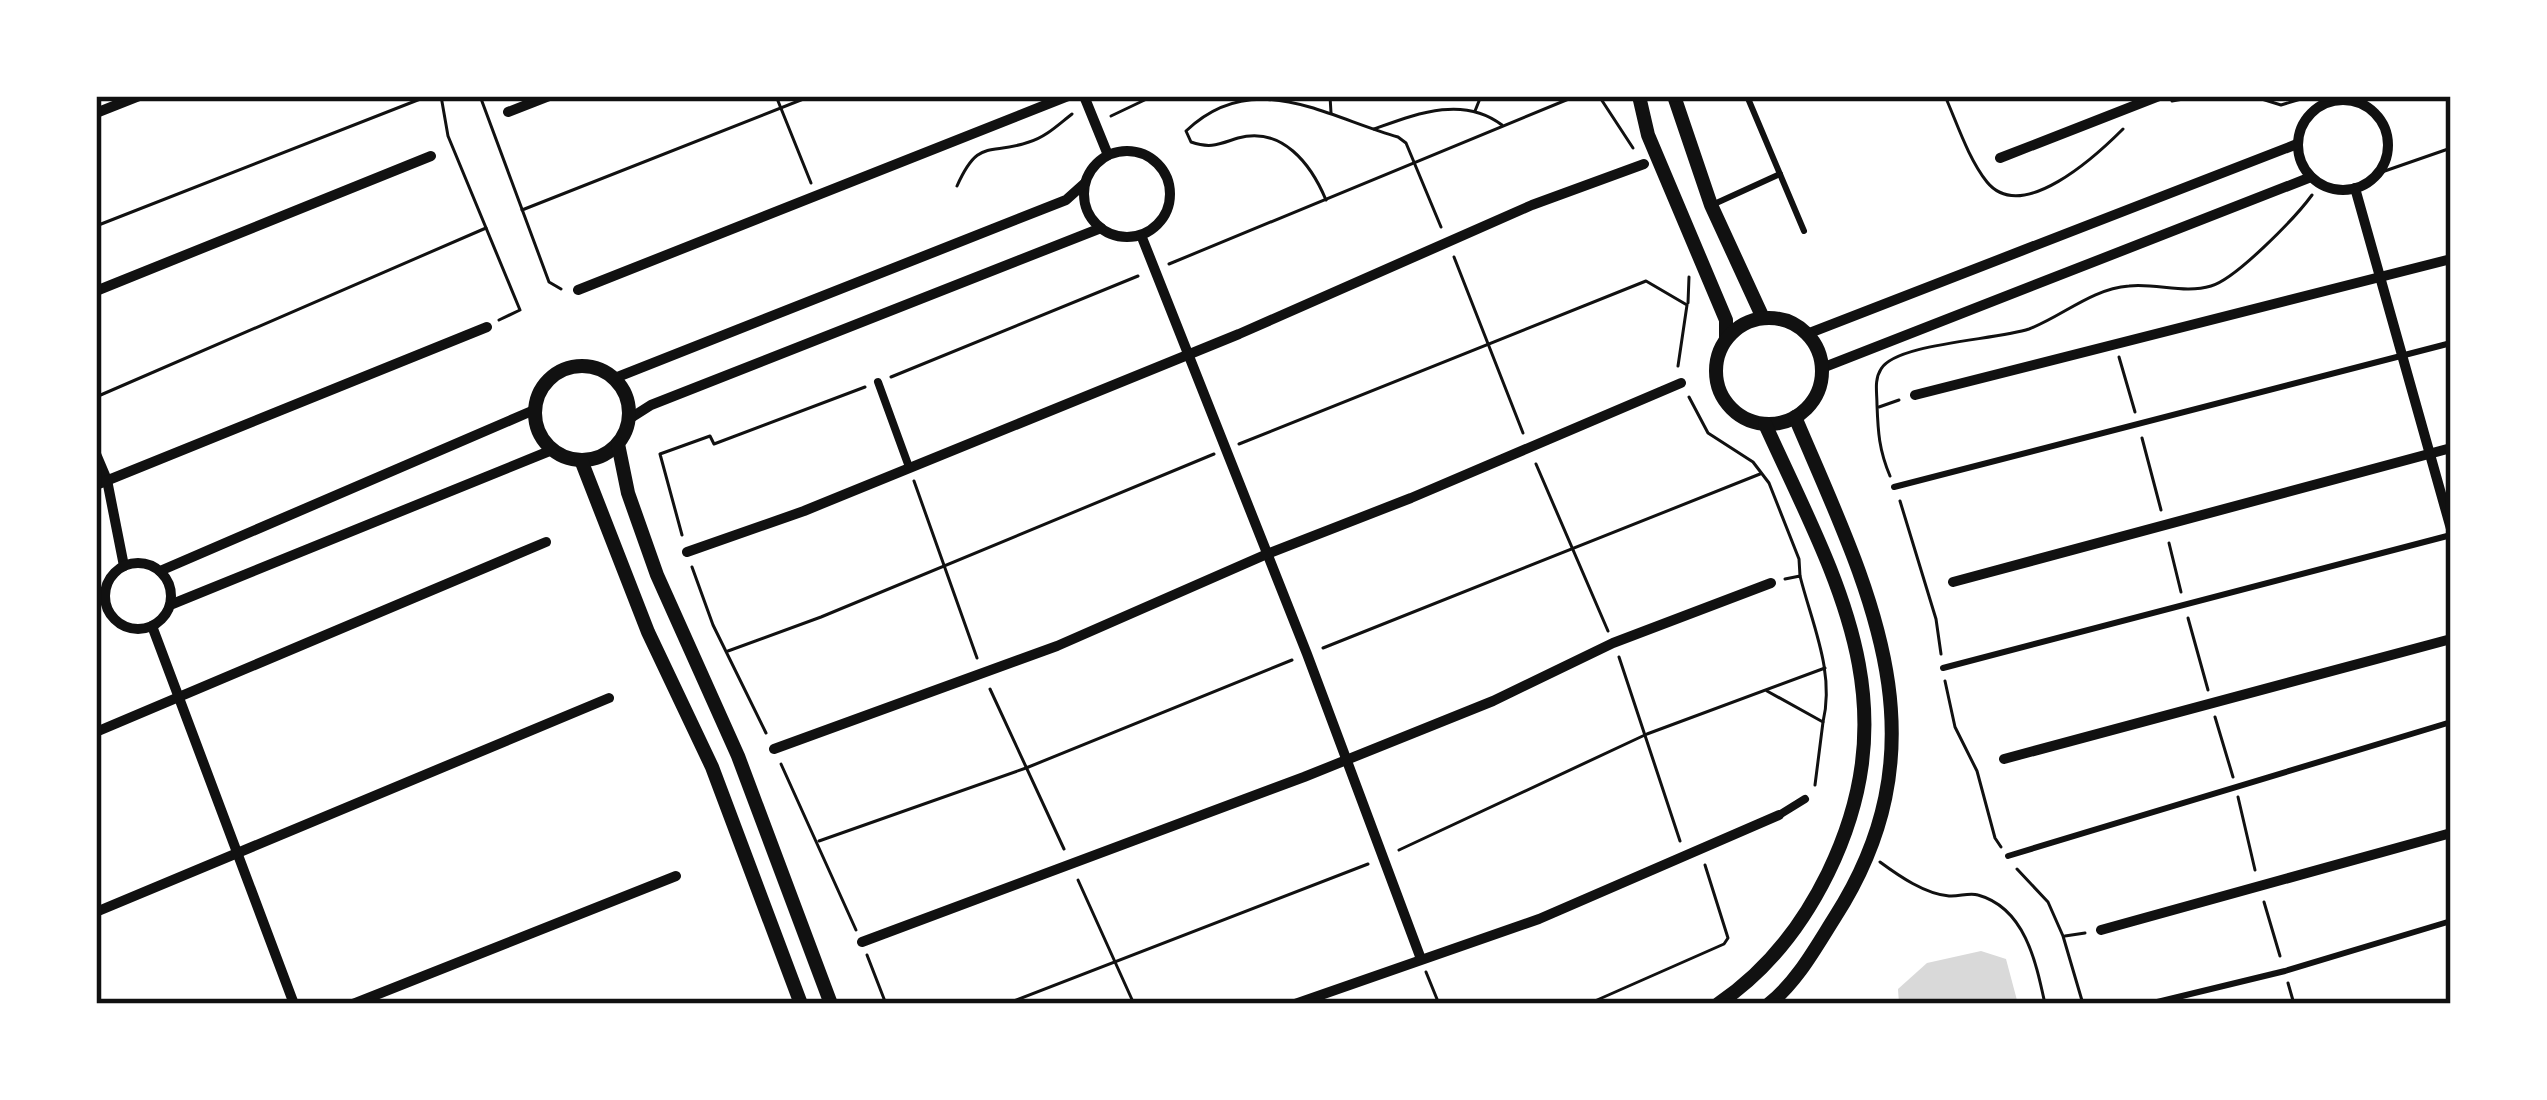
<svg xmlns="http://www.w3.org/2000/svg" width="2547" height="1100" font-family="'Space Grotesk',sans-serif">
<rect width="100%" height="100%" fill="#fff"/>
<path fill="#d9d9d9" d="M1981 951 2006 959 2018 1004H1899L1898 989 1927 963Z"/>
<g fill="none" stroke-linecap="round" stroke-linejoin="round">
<g stroke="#111" stroke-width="3">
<path d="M441 96 448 136 520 310 499 320"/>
<path d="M480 96 549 282 561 289"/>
<path d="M776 96 811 183"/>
<path d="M1330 96 1331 113"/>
<path d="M1599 96 1633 148"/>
<path d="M1945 96C1957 123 1968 158 1987 182 2022 225 2097 155 2123 129"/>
<path d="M2252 96 2281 105 2311 96"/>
<path d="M2172 101 2200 96"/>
<path d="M1475 111 1481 96"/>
<path d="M1111 116 1153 96"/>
<path d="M1374 129C1416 114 1463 95 1502 125"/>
<path d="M2379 173 2451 148"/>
<path d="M957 186C979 137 989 156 1029 142 1046 137 1059 124 1072 114"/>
<path d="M1326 200C1311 164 1282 126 1238 138 1219 144 1211 149 1191 142L1186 131C1253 67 1324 116 1398 137L1406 143 1441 227"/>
<path d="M522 210 811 96"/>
<path d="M96 226 428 96"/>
<path d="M1454 257 1523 433"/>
<path d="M1169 264 1576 96"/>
<path d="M1688 303 1689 277"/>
<path d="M2119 357 2135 412"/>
<path d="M891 377 1138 276"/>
<path d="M96 397 486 228"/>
<path d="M1689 397 1708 433 1753 462 1769 483 1799 559 1800 576"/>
<path d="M1879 407 1899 400"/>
<path d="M2142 438 2161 510"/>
<path d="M1239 444 1646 281 1687 305 1678 366"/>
<path d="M1536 464 1608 631"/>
<path d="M1890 476C1879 450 1878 432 1877 405 1877 392 1874 380 1881 369 1896 343 1997 340 2029 329 2063 316 2091 289 2129 286 2156 283 2185 294 2211 286 2236 279 2296 217 2312 195"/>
<path d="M914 481 977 658"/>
<path d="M1900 501 1936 619 1941 654"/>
<path d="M682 535 660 454 710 436 714 444 865 387"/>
<path d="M2169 543 2181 592"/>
<path d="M692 567 713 625 766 733"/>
<path d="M1785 579 1800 576C1812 624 1835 672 1823 722"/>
<path d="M2188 618 2208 690"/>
<path d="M1323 648 1760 474"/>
<path d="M728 651 821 617 1214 454"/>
<path d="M1619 657 1680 841"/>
<path d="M1945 681 1955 727 1977 771 1995 838 2001 847"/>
<path d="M990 689 1064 849"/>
<path d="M1767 691 1823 722 1815 785"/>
<path d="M2215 717 2233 777"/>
<path d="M781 764 856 930"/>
<path d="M2238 797 2255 870"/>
<path d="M819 841 1026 768 1292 660"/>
<path d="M1399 850 1647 734 1825 668"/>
<path d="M1880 862C1899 876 1925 894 1949 896 1959 897 1969 892 1978 895 2025 908 2036 962 2045 1004"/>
<path d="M2017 869 2048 902 2063 936 2083 1004"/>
<path d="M1078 880 1134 1004"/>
<path d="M2264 902 2280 956"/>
<path d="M2065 936 2085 933"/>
<path d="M867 955 886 1004"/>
<path d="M1426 972 1439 1004"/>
<path d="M2288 983 2294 1004"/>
<path d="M1006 1004 1368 864"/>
<path d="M1588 1004 1724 944 1728 938 1705 865"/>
</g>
<g stroke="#111" stroke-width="6">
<path d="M1747 96 1804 231"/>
<path d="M1712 205 1780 174"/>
<path d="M1894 487 2451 343"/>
<path d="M1943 668 2451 535"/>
<path d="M2008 856 2451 722"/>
<path d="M2149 1004 2285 971 2451 921"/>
</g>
<g stroke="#111" stroke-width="8">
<path d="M878 382 909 467"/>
<path d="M1779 815 1805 799"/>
</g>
<g stroke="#111" stroke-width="10">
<path d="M1084 96 1108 155"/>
<circle cx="2343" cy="145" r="45"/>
<path d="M508 112 549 96"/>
<path d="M96 113 139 96"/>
<circle cx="1127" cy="194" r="43"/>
<path d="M2000 158 2159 96"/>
<path d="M2355 188 2451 529"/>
<path d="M1141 235 1307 654 1421 959"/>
<path d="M578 290 1068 96"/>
<path d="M96 291 431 156"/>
<path d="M1807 334 2297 144"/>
<path d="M1822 368 2311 177"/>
<path d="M615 378 1066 200 1085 183"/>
<path d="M1915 395 2451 259"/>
<path d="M629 419 651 405 1101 228"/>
<path d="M96 454 107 480 124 566"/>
<path d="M96 485 487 327"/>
<path d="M687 552 804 511 1239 334 1532 205 1644 164"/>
<circle cx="138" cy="596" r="33"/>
<path d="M160 571 534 410"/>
<path d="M1953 582 2451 448"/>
<path d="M170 605 552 450"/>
<path d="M152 626 294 1004"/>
<path d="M96 732 546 542"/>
<path d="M774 749 1057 646 1267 554 1411 498 1681 383"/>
<path d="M2004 759 2451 639"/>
<path d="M96 912 609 698"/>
<path d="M2101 930 2451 833"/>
<path d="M862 942 1304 777 1493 701 1613 643 1771 583"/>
<path d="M353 1004 676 876"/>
<path d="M1295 1004 1539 919 1779 815"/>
</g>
<g stroke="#111" stroke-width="14">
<path d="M1639 96 1648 135 1726 320V339"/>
<path d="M1674 96 1711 205 1763 318"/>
<circle cx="1769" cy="371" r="53"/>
<circle cx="582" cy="413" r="47"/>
<path d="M618 444 628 493 657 575 738 756 831 1004"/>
<path d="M581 460 648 632 712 767 801 1004"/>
<path d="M1718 1004C1767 971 1802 926 1828 873 1911 702 1836 580 1765 424"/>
<path d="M1769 1004C1797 982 1816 947 1835 917 1949 739 1868 589 1795 417"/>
</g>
</g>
<rect width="2547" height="1100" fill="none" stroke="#ffffff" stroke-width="198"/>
<rect x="99" y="99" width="2349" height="902" fill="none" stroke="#111" stroke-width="4.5"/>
</svg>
